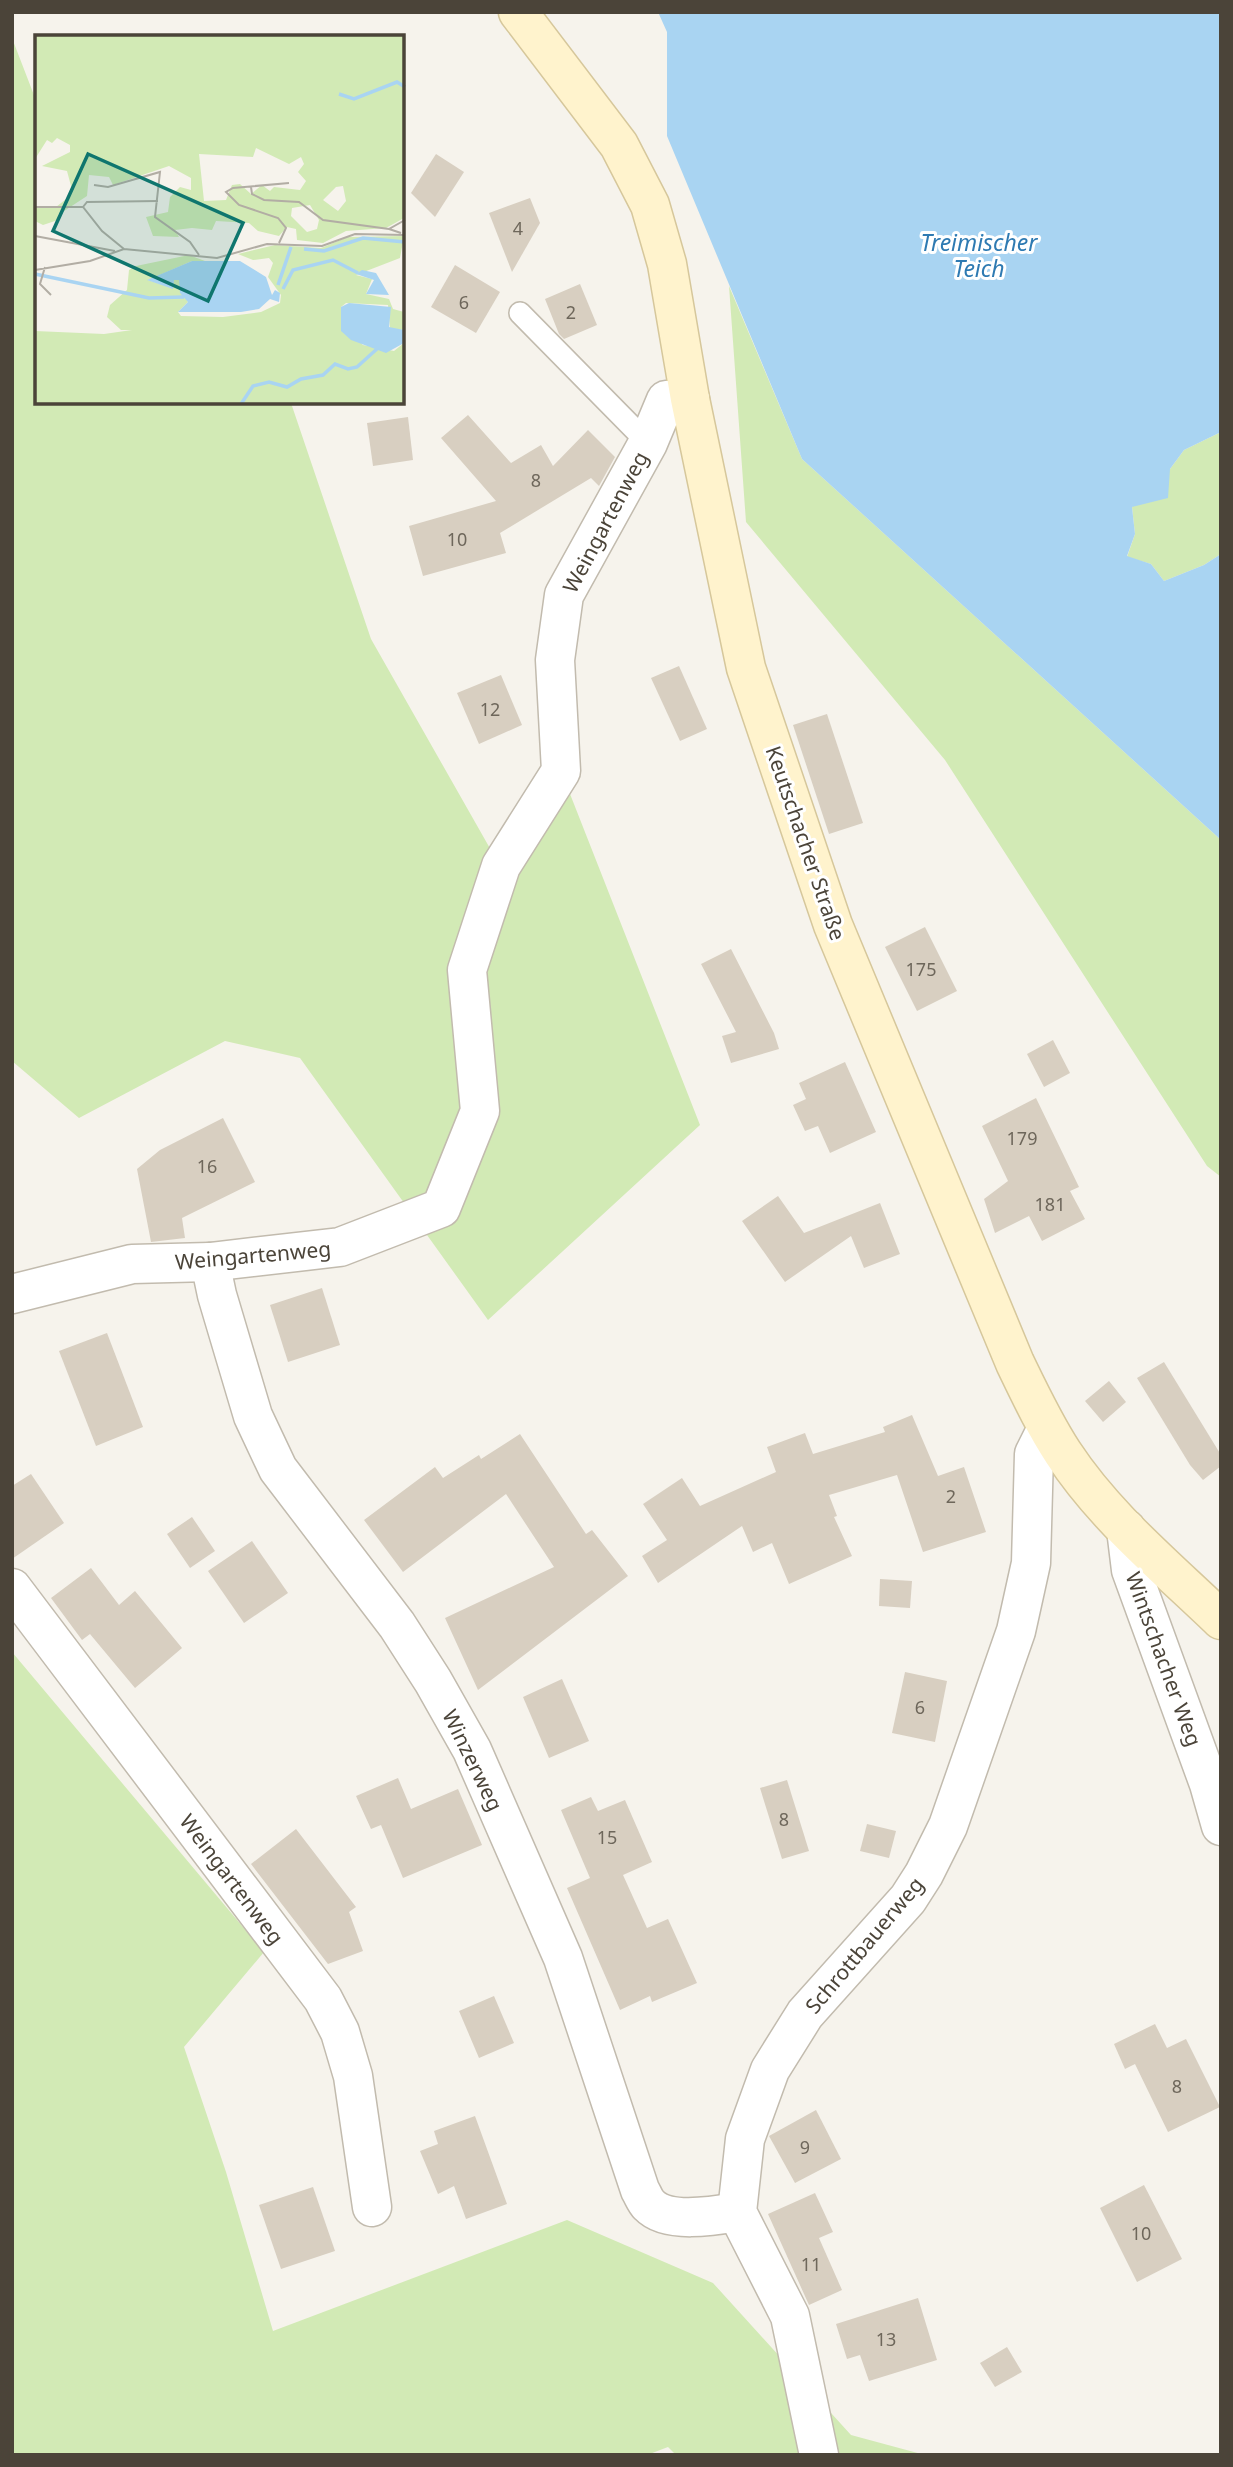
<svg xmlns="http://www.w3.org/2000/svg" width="1233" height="2467" font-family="'Noto Sans',sans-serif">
<rect width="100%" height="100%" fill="#f6f3ec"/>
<g fill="#d2eab5">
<path d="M12 38 37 103V402L291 403 371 639 500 866 561 771 700 1125 488 1320 300 1058 225 1041 79 1118 12 1061Z"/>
<path d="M729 286 802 459 1221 840V1177L1207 1166 945 760 746 522Z"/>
<path d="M1221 432V554L1204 565 1164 581 1151 564 1127 557 1135 534 1132 507 1170 469 1184 450Z"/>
<path d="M12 1652 264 1952 184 2047 226 2172 273 2331 567 2220 713 2283 851 2435 925 2455H676L668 2447 647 2455H12Z"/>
</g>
<path fill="#a9d4f2" d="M658 12H1221V432L1184 450 1170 469 1168 498 1132 507 1135 534 1127 556 1151 564 1164 581 1204 565 1221 554V840L802 459 667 136V32Z"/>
<g fill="#d8cfc1">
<path d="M436 154 464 172 435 217 411 193Z"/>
<path d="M530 198 540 223 512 272 489 213Z"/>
<path d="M455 265 500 292 476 333 431 307Z"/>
<path d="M580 284 597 325 564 339 559 334 545 299Z"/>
<path d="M468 415 511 463 541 445 553 466 588 430 615 457 599 486 591 478 500 533 506 553 423 576 409 526 496 501 441 438Z"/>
<path d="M408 417 413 460 373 466 367 423Z"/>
<path d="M679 666 707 729 680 741 651 678Z"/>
<path d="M501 675 522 725 479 744 457 693Z"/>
<path d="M827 714 863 823 829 834 793 725Z"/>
<path d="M925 927 957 991 917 1011 885 947Z"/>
<path d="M731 949 774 1033 779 1049 731 1063 722 1036 736 1032 701 964Z"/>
<path d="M1053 1040 1070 1073 1044 1087 1027 1054Z"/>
<path d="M845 1062 876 1132 830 1153 818 1126 805 1131 793 1105 806 1099 799 1083Z"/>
<path d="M1036 1098 1079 1187 1070 1191 1085 1219 1042 1241 1029 1216 995 1233 984 1199 1008 1181 982 1126Z"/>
<path d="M223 1118 255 1182 182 1218 185 1238 151 1242 137 1169 160 1150Z"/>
<path d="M778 1196 804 1233 880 1203 900 1254 864 1268 851 1236 785 1282 742 1221Z"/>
<path d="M322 1288 340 1345 288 1362 270 1305Z"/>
<path d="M107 1333 143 1427 96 1446 59 1351Z"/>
<path d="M1164 1362 1221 1455V1466L1203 1480 1190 1465 1137 1378Z"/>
<path d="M1109 1381 1126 1402 1103 1422 1085 1401Z"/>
<path d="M912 1415 938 1476 964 1467 986 1532 923 1552 897 1475 829 1495 837 1516 834 1517 852 1556 789 1584 772 1543 753 1552 742 1526 658 1583 642 1556 667 1540 643 1504 682 1478 700 1506 776 1472 767 1447 805 1433 813 1454 885 1432 883 1427Z"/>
<path d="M520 1434 586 1534 592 1530 628 1576 478 1690 445 1618 554 1567 506 1494 403 1572 364 1520 435 1467 443 1478 479 1455 481 1459Z"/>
<path d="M31 1474 64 1523 12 1559V1486Z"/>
<path d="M192 1517 215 1551 190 1568 167 1534Z"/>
<path d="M252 1541 288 1593 244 1623 208 1571Z"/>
<path d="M91 1568 119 1605 135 1591 182 1648 135 1688 90 1634 82 1640 51 1598Z"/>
<path d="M880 1579 912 1581 910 1608 879 1606Z"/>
<path d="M905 1672 947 1681 935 1742 892 1733Z"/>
<path d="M562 1679 589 1741 549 1758 523 1697Z"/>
<path d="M398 1778 411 1809 458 1789 482 1845 403 1878 381 1825 371 1829 356 1796Z"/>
<path d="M787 1780 809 1851 782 1859 760 1788Z"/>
<path d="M591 1797 598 1811 625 1800 652 1862 623 1875 647 1928 668 1919 697 1983 652 2002 650 1996 620 2010 567 1888 590 1878 561 1810Z"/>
<path d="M867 1824 896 1831 889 1858 860 1851Z"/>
<path d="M296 1829 356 1907 349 1912 363 1951 328 1964 251 1864Z"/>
<path d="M494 1996 514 2043 479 2058 459 2011Z"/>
<path d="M1155 2024 1167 2048 1186 2039 1220 2107 1168 2132 1135 2064 1125 2069 1114 2044Z"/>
<path d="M816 2110 841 2159 795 2183 769 2136Z"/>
<path d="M475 2116 507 2204 466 2219 454 2186 438 2194 420 2151 438 2144 434 2131Z"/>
<path d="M1144 2185 1182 2259 1137 2282 1100 2208Z"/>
<path d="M313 2187 335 2251 281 2269 259 2205Z"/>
<path d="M815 2193 833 2232 819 2238 842 2290 809 2305 768 2214Z"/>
<path d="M918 2298 937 2360 869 2381 860 2355 847 2359 836 2324Z"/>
<path d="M1007 2347 1022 2372 995 2387 980 2363Z"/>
</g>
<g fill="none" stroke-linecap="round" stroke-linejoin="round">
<g stroke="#c2bbae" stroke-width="24">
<path id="service" d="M520 313 648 443"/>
</g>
<g stroke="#c2bbae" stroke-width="41">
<g id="minor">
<path d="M210 1262 217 1295 253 1416 278 1469 397 1625 433 1681 472 1750 563 1958 640 2190C643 2195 645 2201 649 2205 667 2224 714 2216 737 2212"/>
<path d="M12 1294 132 1264 210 1262 340 1247 441 1208 480 1111 467 970 501 866 561 771 555 660 564 595 648 443 666 400 690 399"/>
<path d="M1126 1529 1131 1570 1209 1784 1221 1826"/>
<path d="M12 1588 323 1999 340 2032 353 2076 372 2207"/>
<path d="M819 2455 790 2316 737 2212 745 2139 770 2070 805 2014 908 1899 924 1874 948 1826 1016 1631 1031 1563 1034 1454 1047 1428"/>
</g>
</g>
<g stroke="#d6c79b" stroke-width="41">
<path id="secondary" d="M518 12 619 145 650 205 667 264 690 399 746 668 833 925 1015 1363C1030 1394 1044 1424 1063 1453 1105 1517 1166 1567 1221 1620"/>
</g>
<use href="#service" stroke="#fff" stroke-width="21"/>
<use href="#minor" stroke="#fff" stroke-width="38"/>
<use href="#secondary" stroke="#fff3cd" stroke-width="38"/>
</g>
<g text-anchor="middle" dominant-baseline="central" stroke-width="6" stroke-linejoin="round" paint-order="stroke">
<g font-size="18" fill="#6e675b">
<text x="518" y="228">4</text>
<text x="464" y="302">6</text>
<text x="571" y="312">2</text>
<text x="536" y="480">8</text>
<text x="457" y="539">10</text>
<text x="490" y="709">12</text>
<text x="921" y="969">175</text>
<text x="1022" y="1138">179</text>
<text x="207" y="1166">16</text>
<text x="1050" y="1204">181</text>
<text x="951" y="1496">2</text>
<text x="920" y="1707">6</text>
<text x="784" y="1819">8</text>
<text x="607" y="1837">15</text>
<text x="1177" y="2086">8</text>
<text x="805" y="2147">9</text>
<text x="1141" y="2233">10</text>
<text x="811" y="2264">11</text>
<text x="886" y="2339">13</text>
</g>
<g font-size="21" fill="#4b4439" stroke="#fff">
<text transform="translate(605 522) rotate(-62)">Weingartenweg</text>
<text transform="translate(806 843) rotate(71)">Keutschacher Straße</text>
<text transform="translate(253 1255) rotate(-5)">Weingartenweg</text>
<text transform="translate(1164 1659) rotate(70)">Wintschacher Weg</text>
<text transform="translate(473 1760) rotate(64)">Winzerweg</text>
<text transform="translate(232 1879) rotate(53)">Weingartenweg</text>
<text transform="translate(864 1945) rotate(-50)">Schrottbauerweg</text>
</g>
<g font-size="23" font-style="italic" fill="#2e7ab2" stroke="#fff">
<text x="979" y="242">Treimischer<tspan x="979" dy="26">Teich</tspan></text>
</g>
</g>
<g transform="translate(35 35)">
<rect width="369" height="369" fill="#f6f3ec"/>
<path d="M0 0H369V183L351 193 311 196 288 208 262 205 261 194 252 192 244 201 223 196 214 188 181 186 177 195 157 193 140 195 144 202 118 201 111 182 133 177 135 162 145 152 156 155V143L134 131 78 150 74 142 54 140 52 161 23 180V185L8 190 0 186V173L21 172 35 161 36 151 32 136 7 131 35 117V110L22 103 17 108 12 105 0 124ZM221 113 254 129 266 122 269 129 263 137 271 146 265 155 239 152 235 156 227 150 216 159 205 149 197 150 191 165 169 166 164 119 218 122ZM308 151 311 166 303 176 288 165 301 152ZM275 170 284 185 282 194 272 197 256 181 257 173ZM369 201 365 223 321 240 337 244 331 259 354 264 358 274 369 277V295L355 294 353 270 311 268 306 272 307 292 328 310 359 316 369 308V369H0V296L69 299 97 295H86L72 282 75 270 92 255 94 235 101 231 154 220 170 226H157L113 245 137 253 139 245H144L153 267 143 277 146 281 188 282 226 277 245 268 246 260 233 242 238 228 234 223 218 225 203 219 240 210 286 213 313 202Z" fill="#d2eab5" fill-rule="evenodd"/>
<path d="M157 226H205L231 242 237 260 240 255 245 258 244 267 235 264 224 274 206 277H143L153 267 145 258 144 245H139L138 254 112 245ZM327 235 341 238 354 260 331 259 339 245 321 239ZM314 268 356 272 354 292 369 295V308L351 318 316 305 306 296V272Z" fill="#a9d4f2"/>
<path fill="none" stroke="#a9d4f2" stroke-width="3.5" d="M304 59 319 64 362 47 370 52M269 214 289 216 328 203 370 207M0 239 114 263 149 262M243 250 256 212M248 254 258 235 298 225 323 238M206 369 218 351 234 347 252 352 266 344 288 340 300 329 313 334 322 332 343 313"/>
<path fill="none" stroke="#b2ada4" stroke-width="2" d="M59 150 73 152 125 137 120 182 155 207 164 220M216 152 217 159 229 165 264 167 288 185 354 194M0 172H48L67 196 89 214M48 172 52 167 123 166M366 198 354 194 370 185M0 201 80 216M244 208 251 193 243 183 204 170 191 157 198 153 254 148M10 232 5 249 16 260M0 235 55 226 89 214 182 223 232 209 287 211 320 199 370 200"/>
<path fill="#0f766e" fill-opacity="0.15" stroke="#0f766e" stroke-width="3.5" d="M53 119 208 188 173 266 18 196Z"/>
<rect width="369" height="369" fill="none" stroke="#4b4439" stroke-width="3.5"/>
</g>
<rect width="1233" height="2467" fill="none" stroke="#4b4439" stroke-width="28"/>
</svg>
